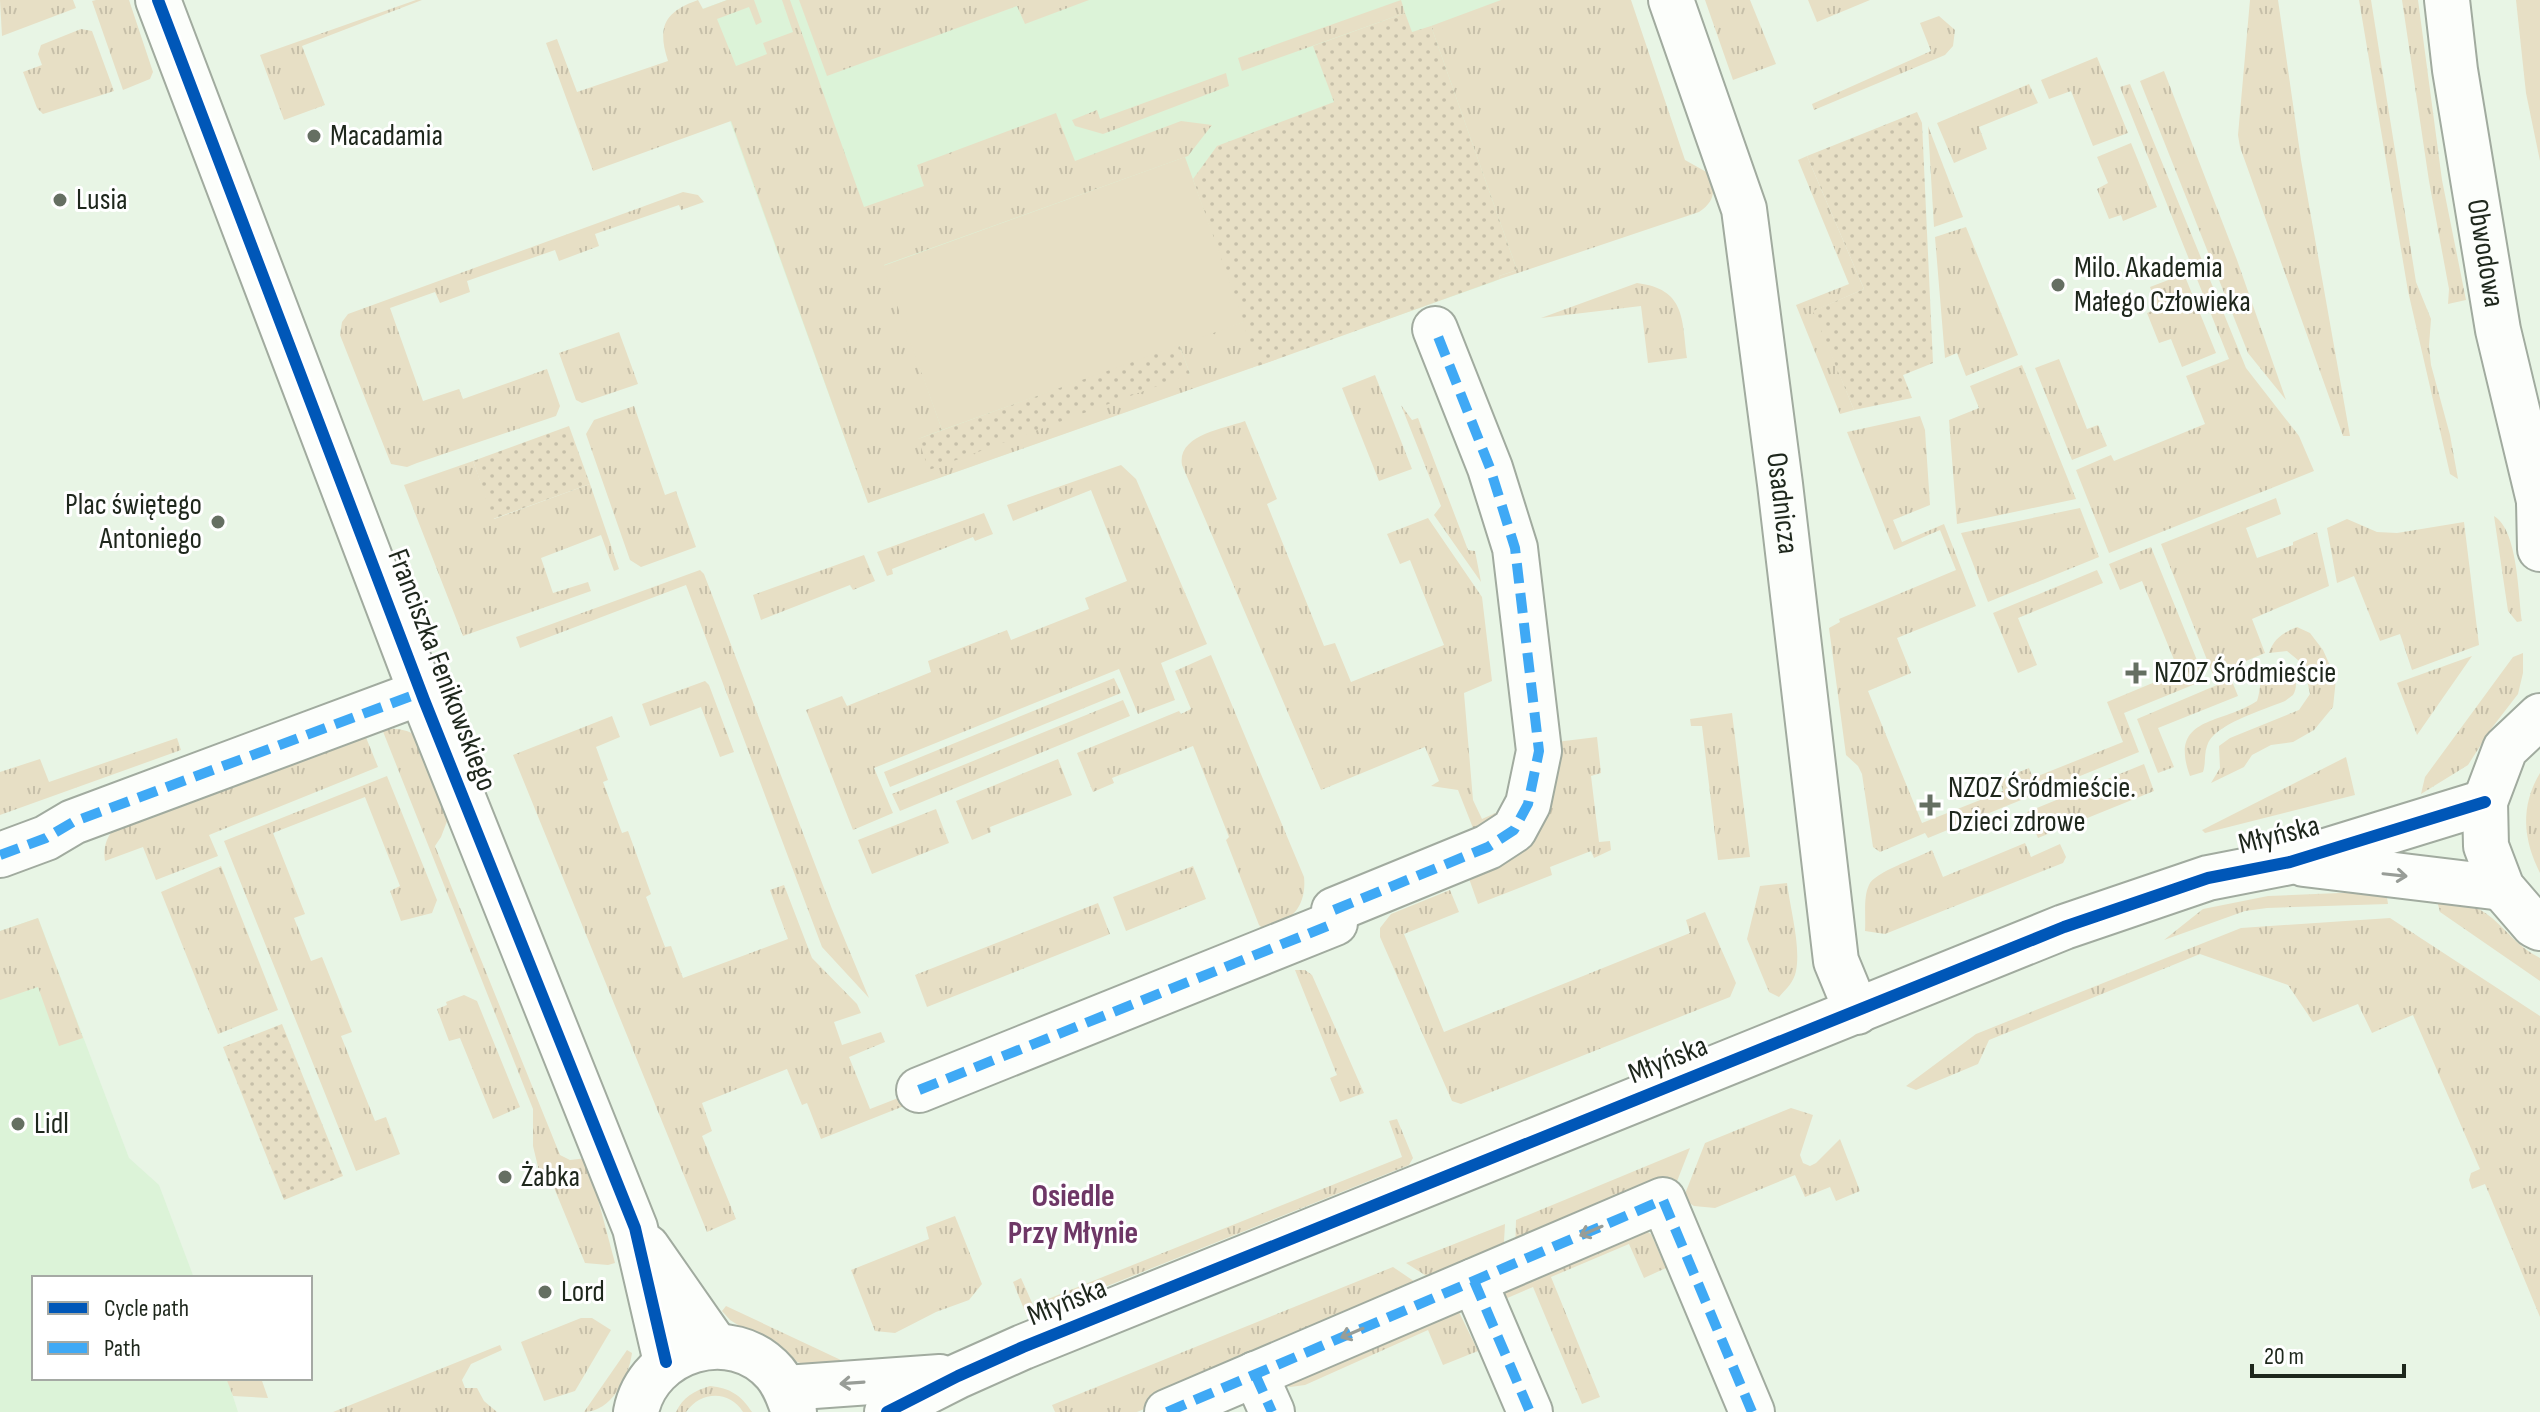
<svg xmlns="http://www.w3.org/2000/svg" width="2540" height="1412" font-family="'Sofia Sans Condensed',sans-serif">
<defs>
<pattern id="grass-tufts" width="24" height="20" patternUnits="userSpaceOnUse" patternTransform="scale(2)"><rect width="24" height="20" fill="#e7dfc5"/><path d="M3 7l-1-3M5 7V3M7 7l1-3M15 17l-1-3M17 17v-4M19 17l1-3" fill="none" stroke="#c6bfa9"/></pattern>
<pattern id="park-dots" width="8" height="8" patternUnits="userSpaceOnUse" patternTransform="scale(2)"><rect width="8" height="8" fill="#e7dfc5"/><path d="M2 2h.1M6 6h.1" fill="none" stroke="#c6bfa9" stroke-width="1.8" stroke-linecap="round"/></pattern>
</defs>
<rect width="100%" height="100%" fill="#e8f5e5"/>
<g fill="#dcf3d8">
<path d="M727 0H1608L1517 270 1499 276 1500 279 1493 282 868 503 691 13Z"/>
<path d="M38 918 129 1158 159 1185 194 1278H34V1378H227L238 1412H0V931Z"/>
</g>
<g fill="url(#grass-tufts)">
<path d="M0 0H73L76 8 2 36Z"/>
<path d="M96 0H129L153 72 150 79 123 90 92 1Z"/>
<path d="M416 0H422L302 46 325 105 284 120 260 55Z"/>
<path d="M698 0 703 9 727 0H754L762 22 756 25 749 7 717 19 736 66 767 54 763 43 793 32 782 0H790L864 207 924 186 917 165 1056 113 1075 161 1181 121 1212 125 1188 156 884 265 942 430 918 439 1190 374 1179 344 1243 322 1193 179 1277 359 868 503 731 121 593 171 546 43 557 39 577 92 668 61C657 27 664 12 698 0Z"/>
<path d="M799 0H1089L1025 24 1017 6 827 76Z"/>
<path d="M1401 0 1405 13 1242 71 1238 58Z"/>
<path d="M1501 0H1631L1685 160 1710 174C1715 192 1715 201 1699 212L1500 279 1499 276 1517 270 1431 26Z"/>
<path d="M1705 0H1750L1776 64 1733 80Z"/>
<path d="M1808 0H1870L1817 22Z"/>
<path d="M2250 0H2278L2301 160 2350 436H2343L2240 147 2238 135Z"/>
<path d="M2359 0H2371L2416 282 2431 319 2429 346 2431 365 2450 435 2458 479 2450 474 2408 291Z"/>
<path d="M2402 0H2418L2442 180 2466 300 2448 304 2449 289 2429 181Z"/>
<path d="M1939 16 1955 30 1953 46 1945 55 1814 110 1812 104 1931 51 1920 23Z"/>
<path d="M81 29 92 31 114 91 43 114 37 108 23 72 42 65 38 54 41 45Z"/>
<path d="M2097 57 2128 133 2093 146 2071 91 2049 99 2041 80Z"/>
<path d="M2164 71 2237 260 2286 400 2248 353 2140 81Z"/>
<path d="M1226 73 1229 86 1103 134 1075 126 1072 120 1097 110 1100 119Z"/>
<path d="M2029 84 2038 103 1979 127 1987 149 1954 163 1937 123Z"/>
<path d="M2130 84 2246 368 2299 436 2314 471 2109 553 2076 470 2111 455 2114 461 2205 424 2186 376 2229 359 2120 87Z"/>
<path d="M1928 126 1963 217 1934 227Z"/>
<path d="M2131 143 2157 207 2123 221 2121 215 2109 219 2097 189 2108 183 2097 157Z"/>
<path d="M1807 156 1864 289 1814 311 1854 410 1840 414 1796 305 1849 284 1798 160Z"/>
<path d="M683 192 698 195 704 202 681 210 679 205 595 234 599 246 559 261 555 250 467 281 470 292 440 303 435 292 390 308 423 401 459 389 463 399 547 369 560 406 556 416 417 463 407 467 391 464 340 335 342 322 348 314Z"/>
<path d="M1966 227 2018 355 1966 376 1957 353 1945 358 1935 237Z"/>
<path d="M2184 274 2216 353 2182 367 2171 339 2159 343 2147 313 2158 308 2150 287Z"/>
<path d="M1637 283C1685 289 1682 318 1687 358L1648 363 1641 306 1541 318Z"/>
<path d="M619 332 638 384 582 403 576 400 559 353Z"/>
<path d="M2059 359 2087 429 2098 425 2107 446 2072 460 2035 368Z"/>
<path d="M2022 365 2076 499 1957 524 1949 420 1979 408 1970 386Z"/>
<path d="M1375 375 1412 469 1379 481 1342 388Z"/>
<path d="M1401 405 1412 420 1418 418 1468 550 1475 551 1481 582 1434 515 1441 506Z"/>
<path d="M634 406 665 495 676 491 696 547 641 567 630 560 586 434 594 420Z"/>
<path d="M1920 416 1925 430 1930 505 1893 520 1902 542 1944 524 1976 606 1897 638 1911 673 1868 691 1922 823 2003 791 2000 780 2029 768 2033 778 2123 742 2107 702 2179 672 2142 581 2120 590 2109 564 2151 547 2205 680 2124 713 2139 752 1928 838 1925 833 1880 852 1873 847 1862 774 1858 766 1846 755 1829 628 1840 622 1839 619 1956 570 1940 530 1894 550 1847 432Z"/>
<path d="M1245 421 1277 499 1267 504 1324 646 1335 643 1351 682 1444 645 1410 560 1400 564 1387 534 1428 518 1482 597 1492 681 1464 693 1473 800 1482 819 1509 807 1475 833 1458 790 1431 786 1439 781 1425 747 1321 790 1182 465C1177 435 1223 429 1245 421Z"/>
<path d="M473 461 494 519 590 484 619 569 614 571 601 535 541 558 553 593 588 582 591 591 463 636 404 485Z"/>
<path d="M1121 465 1136 479 1207 644 1161 663 1175 700 1138 714 1119 669 874 768 893 813 853 830 806 710 842 696 847 706 931 672 928 661 1007 630 1011 640 1089 609 1085 598 1127 581 1091 490 1013 521 1007 505Z"/>
<path d="M2276 498 2281 514 2246 528 2257 558 2293 545V542L2317 532 2329 586 2252 619 2265 653 2227 669 2238 696 2158 728 2174 767 2158 773 2137 719 2217 685 2161 544Z"/>
<path d="M2080 508 2099 557 1988 602 1961 533Z"/>
<path d="M984 513 993 534 975 541 973 537 892 569 893 574 887 576 877 552Z"/>
<path d="M2494 516C2518 530 2518 594 2522 621L2517 622 2508 611Z"/>
<path d="M2347 519 2377 532 2397 533 2464 522 2479 645 2412 670 2400 634 2380 641 2354 576 2337 583 2327 528Z"/>
<path d="M864 555 875 581 853 590 850 585 761 620 753 595Z"/>
<path d="M700 570 704 574 832 909 869 998 822 947 686 585 520 648 516 637Z"/>
<path d="M2097 570 2103 583 2018 618 2037 665 2018 673 1993 613Z"/>
<path d="M2297 627 2310 633 2323 650 2336 679 2333 707 2314 730 2293 742 2271 745 2252 755 2244 767 2211 783 2220 768 2219 746 2230 738 2299 710 2310 694 2304 665 2287 651 2269 653C2274 638 2283 633 2297 627Z"/>
<path d="M2523 653V673L2518 694 2491 729 2468 765 2421 794 2425 777 2513 657Z"/>
<path d="M1211 655 1304 877C1307 906 1291 924 1262 928L1259 925 1226 840 1229 837 1193 746 1112 778 1114 783 1093 792 1077 753 1179 711 1181 714 1191 709 1175 671Z"/>
<path d="M2472 656 2417 735 2397 683Z"/>
<path d="M2281 666C2294 669 2300 683 2293 695L2285 701C2264 710 2213 724 2207 746 2204 754 2206 763 2203 772L2190 776C2168 716 2221 725 2257 701 2263 685 2256 666 2281 666Z"/>
<path d="M1114 678 1121 693 890 787 884 772Z"/>
<path d="M705 681 709 685 734 752 720 757 701 707 650 726 642 704Z"/>
<path d="M1123 700 1130 716 900 811 892 794Z"/>
<path d="M1732 713 1750 857 1718 860 1702 726H1691L1690 719Z"/>
<path d="M612 716 620 737 596 747 608 780 603 782 622 833 628 831 651 894 646 897 665 947 671 946 683 978 788 939 770 890 784 885 812 958 857 1004 861 1013 834 1022 842 1045 881 1032 885 1042 849 1057 870 1109 906 1095 909 1104 821 1139 807 1103 802 1105 787 1069 702 1103 712 1131 702 1136 736 1219 707 1232 513 755Z"/>
<path d="M387 728C396 729 405 729 413 734 430 747 442 790 451 811L441 837 435 846 560 1155 570 1160 587 1158 615 1263 608 1265 585 1263 548 1173 539 1171 533 1146V1109L382 729Z"/>
<path d="M365 735 378 767 209 835 218 856 156 880 143 847 105 861C103 848 106 839 114 828Z"/>
<path d="M1597 737 1601 773 1591 776 1599 842 1610 841 1611 850 1594 858 1591 851 1550 867 1552 875 1478 904 1466 870 1548 743Z"/>
<path d="M177 738 181 750 0 815V772L40 759 49 782Z"/>
<path d="M2346 757 2355 795 2205 833 2202 830Z"/>
<path d="M1058 759 1072 795 990 827 991 832 972 840 956 801Z"/>
<path d="M2144 764 2154 791 2038 838 2027 812Z"/>
<path d="M2540 773V873C2523 840 2520 806 2540 773Z"/>
<path d="M387 776 437 900 432 913 401 921 390 891 400 886 365 797 273 833 305 914 294 918 311 961 322 957 352 1032 341 1036 375 1121 386 1117 400 1154 356 1171 224 841Z"/>
<path d="M936 809 949 843 872 874 858 840Z"/>
<path d="M2025 843 2031 857 2060 844 2066 857 2063 863 1885 934 1865 931C1866 917 1863 897 1869 885 1874 872 1918 858 1932 850L1943 877Z"/>
<path d="M221 866 278 1010 218 1034 161 892Z"/>
<path d="M1193 866 1206 899 1126 931 1113 897Z"/>
<path d="M1787 883C1790 908 1801 946 1796 971 1794 982 1786 989 1779 997L1769 992 1747 939 1760 886Z"/>
<path d="M1450 890 1459 912 1404 934 1444 1032 1690 933 1686 920 1705 912 1736 983 1730 997 1461 1104 1452 1101 1380 937V928L1391 914Z"/>
<path d="M2386 891 2388 904 2267 908 2245 911 2164 940 2203 909 2268 896Z"/>
<path d="M2435 893C2455 900 2476 904 2492 918 2509 933 2520 948 2540 958V981L2440 912Z"/>
<path d="M1098 903 1110 934 927 1007 915 975Z"/>
<path d="M38 918 83 1038 59 1046 38 987 0 1000V931Z"/>
<path d="M2390 918 2540 1016V1317L2485 1184 2472 1189 2469 1180 2471 1173 2480 1169 2413 1015 2372 1033 2358 1004 2313 1022 2288 985 2200 954 1989 1040 1978 1064 1916 1090 1906 1086 1976 1034 2241 928Z"/>
<path d="M1295 970H1305L1312 975 1364 1093 1340 1102 1330 1078 1337 1075Z"/>
<path d="M464 995 477 1001 520 1107 493 1119 460 1038 449 1041 437 1009 447 1005 446 1002Z"/>
<path d="M1791 1108 1813 1115 1800 1155 1803 1163 1810 1166 1816 1163 1840 1139 1860 1191 1836 1201 1830 1187 1805 1197 1795 1175 1715 1208 1694 1206 1683 1199 1705 1143Z"/>
<path d="M1397 1119 1413 1158 1409 1165 1035 1315 1026 1314 1013 1282 1021 1278 1033 1305 1402 1157 1389 1121Z"/>
<path d="M1690 1148 1674 1189 1515 1253 1516 1220Z"/>
<path d="M955 1216 982 1284 969 1300 936 1312 895 1333 875 1331 851 1270 929 1239 926 1227Z"/>
<path d="M1505 1224 1503 1259 1439 1284 1406 1263Z"/>
<path d="M1644 1230 1651 1234 1666 1268 1644 1278 1629 1244 1551 1277 1600 1397 1582 1404 1533 1287 1498 1302 1501 1292Z"/>
<path d="M1393 1267 1427 1290 1137 1412H1055L1052 1405Z"/>
<path d="M726 1306 843 1361 844 1368H817L797 1362 730 1320 722 1311Z"/>
<path d="M1450 1308 1459 1312 1478 1351 1443 1365 1428 1330 1305 1385 1290 1387 1279 1383Z"/>
<path d="M581 1318H592L611 1330 575 1391 544 1401 521 1342Z"/>
<path d="M500 1345 502 1350 471 1364 462 1380 465 1388H477L484 1401 497 1412H333Z"/>
<path d="M627 1350 632 1353C629 1377 611 1412 584 1412Z"/>
<path d="M226 1378H261L268 1398 233 1396Z"/>
<path d="M710 1386C730 1388 741 1395 752 1412H743C729 1390 701 1391 686 1412H676C683 1397 694 1391 710 1386Z"/>
</g>
<g fill="url(#park-dots)">
<path d="M1405 13 1412 32 1431 26 1517 270 1499 276 1500 279 1258 366 1193 179 1217 146 1334 102 1313 46Z"/>
<path d="M1917 112 1922 123 1933 363 1903 375 1912 398 1854 410 1813 311 1864 289 1807 156Z"/>
<path d="M1179 344 1190 374 929 470 918 439Z"/>
<path d="M569 426 590 484 493 519 473 461Z"/>
<path d="M282 1024 343 1176 284 1200 223 1047Z"/>
</g>
<g fill="#e7dfc5">
<path d="M2516 0H2540V161L2526 93Z"/>
<path d="M1185 157 1244 322 942 430 883 266Z"/>
</g>
<g fill="none" stroke-linecap="round" stroke-linejoin="round">
<g stroke="#a1ab9f" stroke-width="48">
<g id="minor">
<path d="M158 0 424 700 635 1228 666 1362"/>
<path id="s1" d="M1671 0 1744 209 1780 484 1836 961 1857 1012"/>
<path d="M0 855 46 838 73 822 422 692"/>
<path d="M2304 864 2502 888"/>
<path d="M1334 910 1488 847 1514 830 1528 804 1539 751 1515 548 1490 468 1435 329"/>
<path d="M919 1090 1335 923"/>
<path d="M647 1247 716 1346"/>
<path d="M1474 1281 1530 1412"/>
<path d="M1255 1374 1272 1412"/>
<path d="M786 1388 940 1377"/>
<path d="M636 1412C648 1349 732 1323 775 1373 785 1385 789 1398 794 1412"/>
<path d="M887 1412 958 1376 1023 1347 2064 927 2208 878 2290 862 2485 802"/>
<path d="M1167 1412 1663 1200 1752 1412"/>
</g>
</g>
<g stroke="#a1ab9f" stroke-width="48">
<g id="major">
<path id="s2" d="M2447 0 2455 70 2498 330 2540 505"/>
<path d="M2539 502 2540 549"/>
<path d="M2540 716 2505 749 2485 802 2486 846 2502 888 2534 925 2540 928"/>
</g>
</g>
<use href="#minor" stroke="#fcfefb" stroke-width="44"/>
<use href="#major" stroke="#fcfefb" stroke-width="44"/>
<g stroke="#3fa9f5" stroke-width="10" stroke-dasharray="20 10" stroke-linecap="butt">
<path d="M0 855 46 838 73 822 422 692"/>
<path d="M1334 910 1488 847 1514 830 1528 804 1539 751 1515 548 1490 468 1435 329"/>
<path d="M919 1090 1335 923"/>
<path d="M1474 1281 1530 1412"/>
<path d="M1255 1374 1272 1412"/>
<path d="M1167 1412 1663 1200 1752 1412"/>
</g>
<g stroke="#fff" stroke-width="17">
<g id="cycleway">
<path d="M158 0 424 700 635 1228 666 1362"/>
<path d="M887 1412 958 1376 1023 1347 2064 927 2208 878 2290 862 2485 802"/>
</g>
</g>
<use href="#cycleway" stroke="#0057b8" stroke-width="12"/>
</g>
<defs><path id="oneway-shaft" d="M-6 0H5M1.5-3L5.5 0L1.5 3" fill="none" stroke-width="1.6" stroke-linecap="round" stroke-linejoin="round" transform="scale(2)"/></defs>
<g stroke="#989d97">
<use href="#oneway-shaft" transform="translate(2395 875) rotate(6)"/>
<use href="#oneway-shaft" transform="translate(1591 1231) rotate(157)"/>
<use href="#oneway-shaft" transform="translate(1352 1333) rotate(157)"/>
<use href="#oneway-shaft" transform="translate(852 1383) rotate(176)"/>
</g>
<g fill="#656f62" stroke="#fff" stroke-width="3">
<circle cx="314" cy="136" r="8"/>
<circle cx="60" cy="200" r="8"/>
<circle cx="2058" cy="285" r="8"/>
<circle cx="218" cy="522" r="8"/>
<path d="M2132 661h8v8h8v8h-8v8h-8v-8h-8v-8h8z"/>
<path d="M1926 793h8v8h8v8h-8v8h-8v-8h-8v-8h8z"/>
<circle cx="18" cy="1124" r="8"/>
<circle cx="505" cy="1177" r="8"/>
<circle cx="545" cy="1292" r="8"/>
</g>
<g text-anchor="middle" dominant-baseline="central" stroke-width="6" stroke-linejoin="round" paint-order="stroke">
<g font-size="30" fill="#1e271c" stroke="#fff" text-anchor="start">
<text x="330" y="136">Macadamia</text>
<text x="76" y="200">Lusia</text>
<text x="2074" y="268">Milo. Akademia<tspan x="2074" dy="34">Małego Człowieka</tspan></text>
<text x="202" y="505" text-anchor="end">Plac świętego<tspan x="202" dy="34">Antoniego</tspan></text>
<text x="2154" y="673">NZOZ Śródmieście</text>
<text x="1948" y="788">NZOZ Śródmieście.<tspan x="1948" dy="34">Dzieci zdrowe</tspan></text>
<text x="34" y="1124">Lidl</text>
<text x="521" y="1177">Żabka</text>
<text x="561" y="1292">Lord</text>
</g>
<g font-size="30" fill="#1e271c" stroke="#fff">
<text stroke="none"><textPath href="#s2" startOffset="256">Obwodowa</textPath></text>
<text stroke="none"><textPath href="#s1" startOffset="518">Osadnicza</textPath></text>
<text transform="translate(442 670) rotate(69)">Franciszka Fenikowskiego</text>
<text transform="translate(2279 835) rotate(-14)">Młyńska</text>
<text transform="translate(1668 1060) rotate(-22)">Młyńska</text>
<text transform="translate(1067 1302) rotate(-22)">Młyńska</text>
</g>
<g font-size="32" font-weight="bold" fill="#6e3766" stroke="#fff">
<text x="1073" y="1196">Osiedle<tspan x="1073" dy="37">Przy Młynie</tspan></text>
</g>
</g>
<rect x="32" y="1276" width="280" height="104" fill="#ffffff" stroke="#a5a9a4" stroke-width="2"/>
<rect x="48" y="1302" width="40" height="12" fill="#0057b8" stroke="#a5a9a4" stroke-width="2"/>
<text x="104" y="1316" font-size="24" fill="#1e271c">Cycle path</text>
<rect x="48" y="1342" width="40" height="12" fill="#3fa9f5" stroke="#a5a9a4" stroke-width="2"/>
<text x="104" y="1356" font-size="24" fill="#1e271c">Path</text>
<path d="M2252 1364v12h152v-12" fill="none" stroke="#1e271c" stroke-width="4"/>
<text x="2264" y="1364" font-size="24" fill="#1e271c" stroke="#ffffff" stroke-width="6" paint-order="stroke">20 m</text>
</svg>
